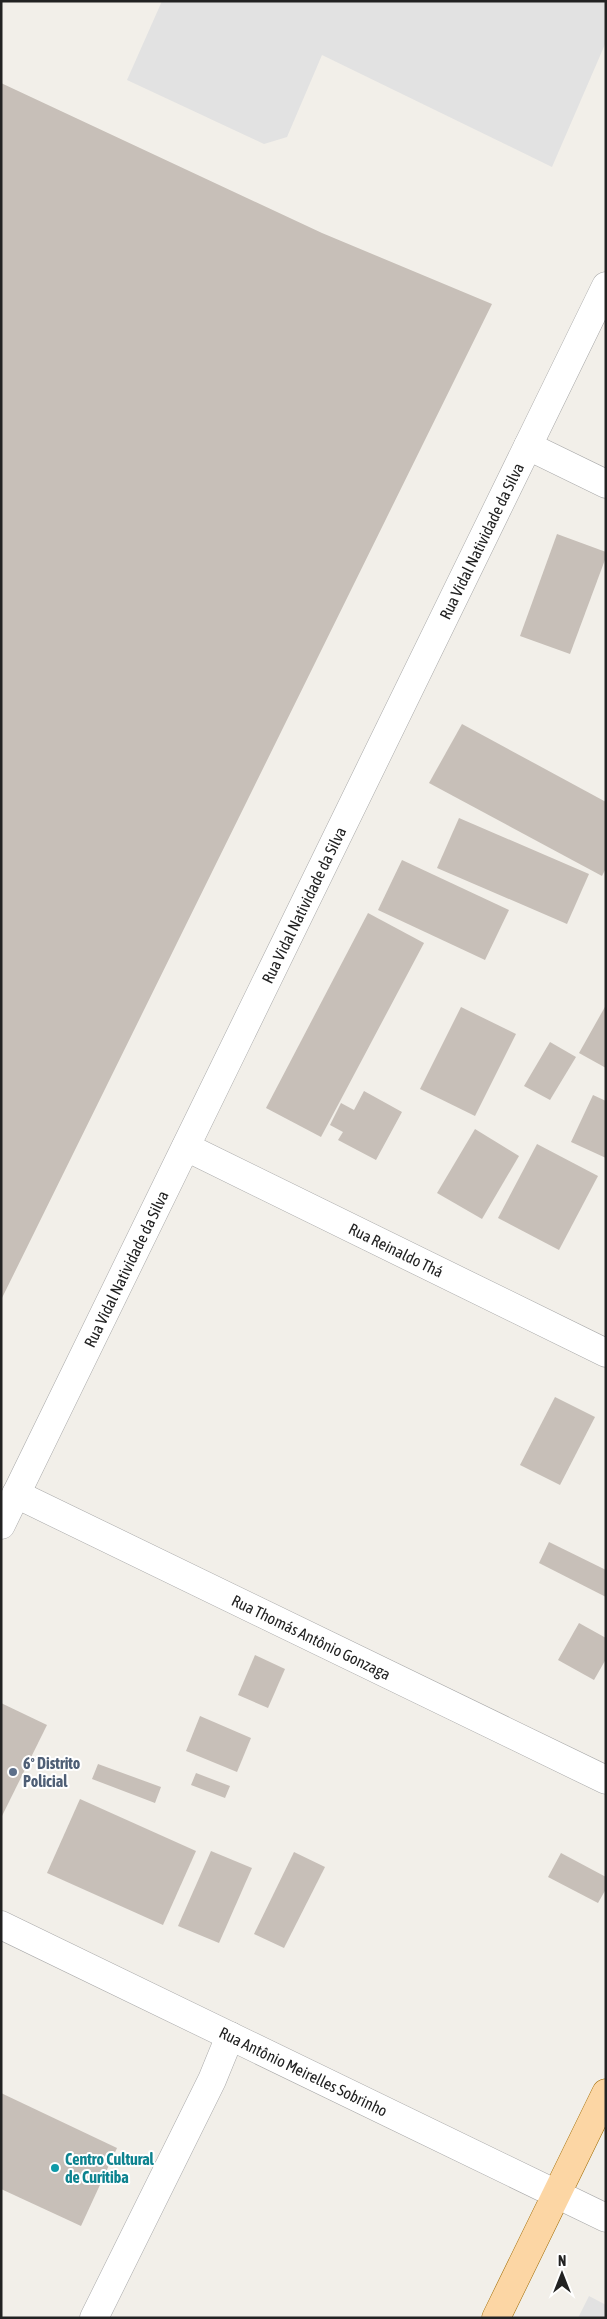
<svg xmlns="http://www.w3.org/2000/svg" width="607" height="2319" font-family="'Asap Condensed',sans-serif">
<rect width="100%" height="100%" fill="#f2efe9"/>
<g fill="#e2e2e2">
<path d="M162 1H606V42L552 167 322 55 287 137 264 144 127 80Z"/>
<path d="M589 2296 606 2305V2318H578Z"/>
</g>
<g fill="#c7bfb8">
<path d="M1 83 322 233 492 304 1 1300Z"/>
<path d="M557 534 606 552V557L570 654 520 636Z"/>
<path d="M462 724 606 802V868L602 876 429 783Z"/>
<path d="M459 818 589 874 567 924 437 868Z"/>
<path d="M402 860 509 910 485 960 378 910Z"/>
<path d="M368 913 424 943 321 1137 266 1108Z"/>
<path d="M606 1005V1068L579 1053Z"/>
<path d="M461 1007 516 1034 475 1116 420 1089Z"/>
<path d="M550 1042 576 1057 550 1100 524 1086Z"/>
<path d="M364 1091 402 1112 376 1160 338 1140 343 1132 330 1125 341 1103 354 1110Z"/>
<path d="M593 1095 606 1101V1158L571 1142Z"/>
<path d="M475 1129 519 1156 482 1219 437 1193Z"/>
<path d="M537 1144 598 1176 559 1250 498 1218Z"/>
<path d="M555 1397 595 1417 560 1485 520 1465Z"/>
<path d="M549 1542 606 1570V1597L539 1563Z"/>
<path d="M579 1623 606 1638V1659L594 1680 558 1660Z"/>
<path d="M255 1655 285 1669 268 1708 238 1695Z"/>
<path d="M1 1703 47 1725 1 1818Z"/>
<path d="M200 1716 251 1738 237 1772 186 1751Z"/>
<path d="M98 1764 161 1787 155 1803 92 1779Z"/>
<path d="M196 1773 230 1786 225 1798 191 1785Z"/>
<path d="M80 1799 196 1851 163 1925 47 1873Z"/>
<path d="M211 1851 252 1868 219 1943 178 1926Z"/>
<path d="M294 1852 325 1867 284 1948 254 1934Z"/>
<path d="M561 1853 606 1877V1889L598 1903 548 1877Z"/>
<path d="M1 2093 117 2148 81 2226 1 2189Z"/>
</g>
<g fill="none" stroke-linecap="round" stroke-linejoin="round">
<g stroke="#a9a9a9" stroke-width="29">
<g id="minor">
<path d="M528 446 606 484"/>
<path id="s1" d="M186 1147 606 1353"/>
<path id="s2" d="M16 1494 606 1780"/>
<path id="s3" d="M1 1525 606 286"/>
<path id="s4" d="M1 1925 606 2218"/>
<path d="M94 2318 212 2080 230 2036"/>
</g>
</g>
<g stroke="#a06b00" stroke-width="29">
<path id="major" d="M496 2318 606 2093"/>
</g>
<use href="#minor" stroke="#fff" stroke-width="28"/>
<use href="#major" stroke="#fcd6a4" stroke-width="28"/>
</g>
<circle fill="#5c6f8a" stroke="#fff" stroke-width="2" cx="13" cy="1772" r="5"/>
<circle fill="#0f9aa8" stroke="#fff" stroke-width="2" cx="55" cy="2168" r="5"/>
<g text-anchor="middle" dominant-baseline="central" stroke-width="4" stroke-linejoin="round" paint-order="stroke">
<g font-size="16" fill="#222" stroke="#fff">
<text stroke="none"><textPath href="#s3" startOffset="1095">Rua Vidal Natividade da Silva</textPath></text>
<text stroke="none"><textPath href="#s3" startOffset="690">Rua Vidal Natividade da Silva</textPath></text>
<text stroke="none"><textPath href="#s1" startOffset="234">Rua Reinaldo Thá</textPath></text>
<text stroke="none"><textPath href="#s3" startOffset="285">Rua Vidal Natividade da Silva</textPath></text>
<text stroke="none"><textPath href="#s2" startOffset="328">Rua Thomás Antônio Gonzaga</textPath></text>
<text stroke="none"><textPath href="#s4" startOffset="336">Rua Antônio Meirelles Sobrinho</textPath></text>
</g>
<g font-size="16" font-weight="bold" fill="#4e5e75" stroke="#fff" text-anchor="start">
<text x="23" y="1763">6º Distrito<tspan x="23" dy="18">Policial</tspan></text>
</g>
<g font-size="16" font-weight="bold" fill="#0d838f" stroke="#fff" text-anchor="start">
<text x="65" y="2159">Centro Cultural<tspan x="65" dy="18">de Curitiba</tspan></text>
</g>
</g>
<rect width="607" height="2319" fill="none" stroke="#222222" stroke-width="5"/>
<g transform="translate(562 2274)" stroke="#ffffff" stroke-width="4" paint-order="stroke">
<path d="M0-4L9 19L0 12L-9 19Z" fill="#222222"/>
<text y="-8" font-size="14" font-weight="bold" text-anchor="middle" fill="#222222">N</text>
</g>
</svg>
